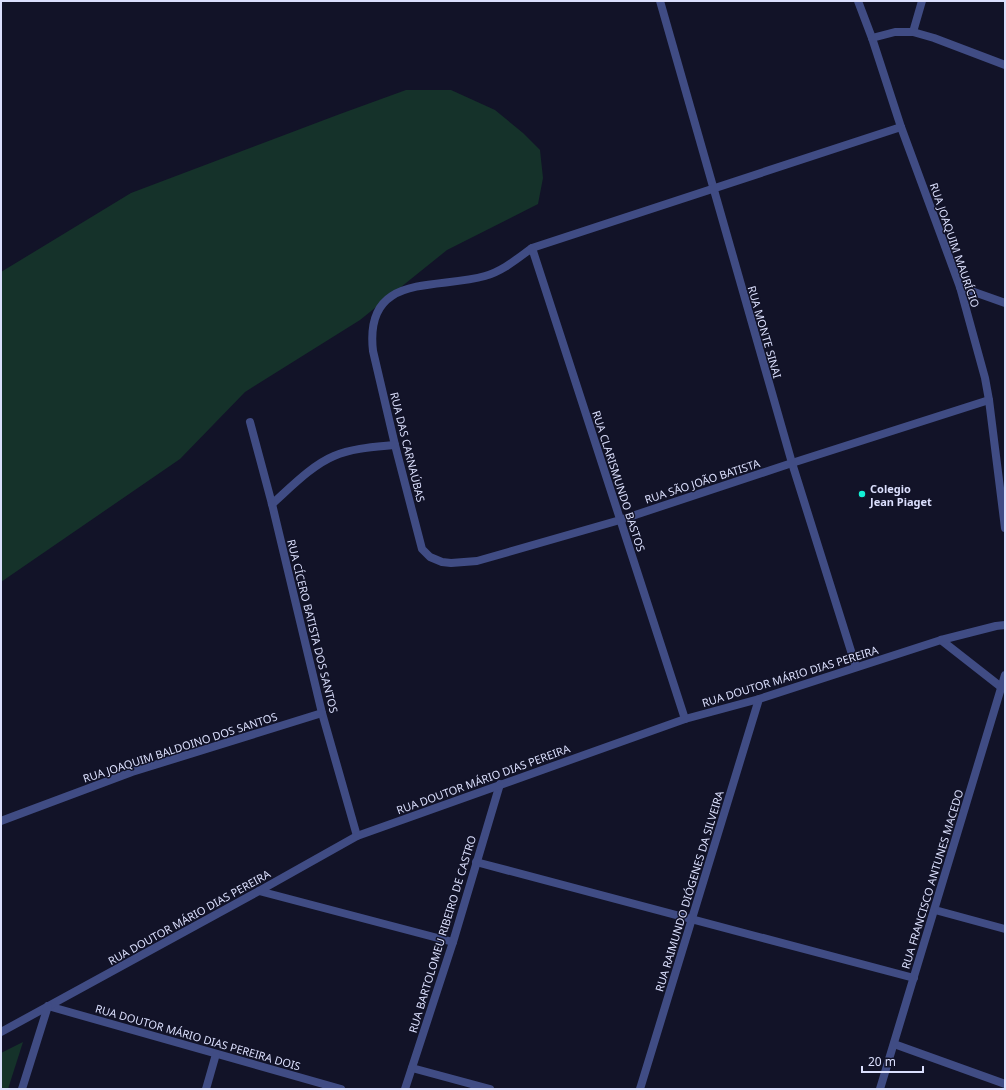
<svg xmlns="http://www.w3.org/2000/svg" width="1006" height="1090" font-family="'Noto Sans',sans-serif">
<rect width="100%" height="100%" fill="#121328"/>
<g fill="#15322a">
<path d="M406 90H451L495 110 523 133 540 150 543 178 538 204 447 250 360 320 245 392 180 459 1 582V272L131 193 340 114Z"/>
<path d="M23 1042 8 1089H1V1053Z"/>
</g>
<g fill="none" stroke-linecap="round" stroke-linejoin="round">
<g stroke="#404c84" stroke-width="8">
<path d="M660 1 792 463 856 667"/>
<path d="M913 32 922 1"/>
<path d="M901 127 532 248C518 258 503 271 485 276 435 290 364 272 373 351L395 445 422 549 430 557 442 562 451 563 477 561 620 520 792 463 989 400"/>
<path d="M532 248 685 719"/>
<path d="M960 287 1005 303"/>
<path d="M250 422 272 504 322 713 357 836"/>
<path d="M272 504C290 488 312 465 334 456 353 448 375 447 395 445"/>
<path d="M941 640 1001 687 1005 688"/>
<path d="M1 821 132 772 322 713"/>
<path d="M476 862 914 978"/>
<path d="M259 891 453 942"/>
<path d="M935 910 1005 929"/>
<path d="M48 1006 341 1089"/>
<path d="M894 1044 1005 1084"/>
<path d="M412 1068 490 1089"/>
<path d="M206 1089 216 1054"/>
<path d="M405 1089 453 942 500 784"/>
<path d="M640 1089 759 699"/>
</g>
<g stroke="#404c84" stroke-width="8">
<path d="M858 1 872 38 901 127 960 287 985 378 989 400 1005 528"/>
<path d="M872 38 895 32H913L934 38 1005 65"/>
<path d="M1 1032 259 891 357 836 685 719 759 699 941 640 996 626 1005 625"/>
<path d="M22 1089 48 1006"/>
<path d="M880 1089 1005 675"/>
</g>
</g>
<circle fill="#13f0d5" stroke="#121328" stroke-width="1.5" cx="862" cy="494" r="4"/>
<g text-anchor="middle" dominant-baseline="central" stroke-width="3" stroke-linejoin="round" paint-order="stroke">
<g font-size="11" fill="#dbdffd" stroke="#121328">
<text transform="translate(955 245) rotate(71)">RUA JOAQUIM MAURÍCIO</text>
<text transform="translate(765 332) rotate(74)">RUA MONTE SINAI</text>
<text transform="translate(408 447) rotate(76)">RUA DAS CARNAÚBAS</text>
<text transform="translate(619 481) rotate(72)">RUA CLARISMUNDO BASTOS</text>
<text transform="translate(702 481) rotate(-18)">RUA SÃO JOÃO BATISTA</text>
<text transform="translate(313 626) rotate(76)">RUA CÍCERO BATISTA DOS SANTOS</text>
<text transform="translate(790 676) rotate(-17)">RUA DOUTOR MÁRIO DIAS PEREIRA</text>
<text transform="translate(180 747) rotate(-18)">RUA JOAQUIM BALDOINO DOS SANTOS</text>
<text transform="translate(483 779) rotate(-20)">RUA DOUTOR MÁRIO DIAS PEREIRA</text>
<text transform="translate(932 879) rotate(-73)">RUA FRANCISCO ANTUNES MACEDO</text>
<text transform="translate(689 891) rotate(-73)">RUA RAIMUNDO DIÓGENES DA SILVEIRA</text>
<text transform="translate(189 917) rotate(-29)">RUA DOUTOR MÁRIO DIAS PEREIRA</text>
<text transform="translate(442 934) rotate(-73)">RUA BARTOLOMEU RIBEIRO DE CASTRO</text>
<text transform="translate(198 1037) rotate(16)">RUA DOUTOR MÁRIO DIAS PEREIRA DOIS</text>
</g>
<g font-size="11" font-weight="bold" fill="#dbdffd" stroke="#121328" text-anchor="start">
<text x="870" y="488">Colegio<tspan x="870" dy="13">Jean Piaget</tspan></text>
</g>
</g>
<rect width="1006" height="1090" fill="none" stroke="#dbdffd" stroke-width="4"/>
<path d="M862 1066v6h61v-6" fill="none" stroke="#dbdffd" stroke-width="2"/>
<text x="868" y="1066" font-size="12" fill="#dbdffd" stroke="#121328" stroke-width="3" paint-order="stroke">20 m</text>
</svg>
